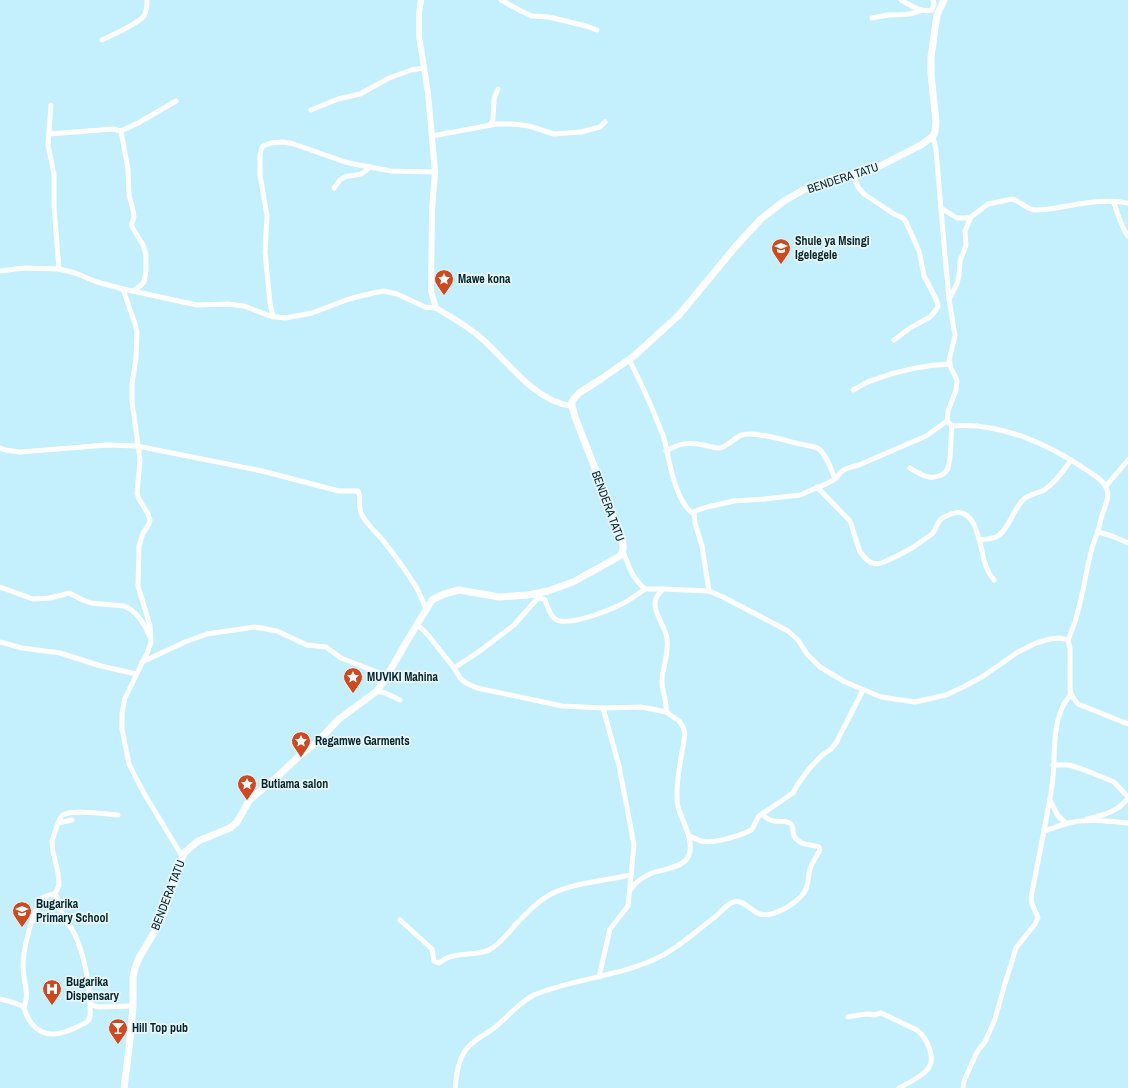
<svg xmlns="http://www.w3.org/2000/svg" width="1128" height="1088" font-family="'Archivo Narrow',sans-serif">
<rect width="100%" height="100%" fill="#c3f0fc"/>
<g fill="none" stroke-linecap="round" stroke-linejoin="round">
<g stroke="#fff" stroke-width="5">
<path d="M501 0 521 11 532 16 549 17 586 26 597 30"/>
<path d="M901 0C910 5 922 13 932 10L934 4 933 0"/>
<path d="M872 18C877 17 883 16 888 15 900 15 912 15 922 10"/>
<path d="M102 40C112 35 138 24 144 16 147 11 147 5 147 0"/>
<path d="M51 105 48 145 54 174V207L59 269"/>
<path d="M311 110 338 99 360 94 389 78 411 70 424 68"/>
<path d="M490 125 493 120 494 99 498 89"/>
<path d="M121 131 128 169 129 195 133 210 134 217 132 223V227L143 245 146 255V271L144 282 140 286 133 291"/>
<path d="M49 134 113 129 121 131 138 123 176 101"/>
<path d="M432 136 497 124H512L529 126 554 134 581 132 600 127 605 122"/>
<path d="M933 136 936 150 945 256 949 299 955 336 949 360 951 368 957 380 956 390 948 411 947 421 952 426C1000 422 1049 444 1088 471 1095 476 1105 481 1107 490 1110 499 1103 510 1101 519 1099 529 1095 539 1092 548 1084 579 1081 611 1068 640"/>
<path d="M853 175 858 187 864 194 894 214 903 218 906 222 919 251 924 276 934 295 937 302 938 306 936 310 930 317 910 328 894 340"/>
<path d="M334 188C336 186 338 182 340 180 349 172 359 180 370 167"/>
<path d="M1113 201C1118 212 1120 226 1128 236"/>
<path d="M941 208 957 218H966L971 217 988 204 1012 199C1021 201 1026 210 1036 210 1046 210 1057 208 1067 206 1087 202 1108 199 1128 203"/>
<path d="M0 271 24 268 59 269 75 273 97 282 123 289 197 305 228 304 244 306 270 316 285 318 312 313 349 299 373 293 384 291 397 294 425 307 436 308"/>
<path d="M123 289 135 324 137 333 136 358 132 384V401L140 460 137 493 139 499 148 514 150 520 149 524 143 533 139 546 138 586 150 626 151 642 147 653 125 698 122 713V729L129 764 137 780 145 795 182 856"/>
<path d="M949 299 957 284 959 275 960 261 966 245 965 231 971 217"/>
<path d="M273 317 270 303 265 252 267 216 260 175V155L261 150 263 146 271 143 283 142 294 144 345 162 359 165 391 171 435 172"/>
<path d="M629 359C639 379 648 398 656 418 659 426 663 434 665 442 669 461 676 504 694 514"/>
<path d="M853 390C859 387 866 382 873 380 897 371 924 365 950 364"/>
<path d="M0 448 5 450 20 452 107 445 137 446 262 471 339 491H358C362 499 357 507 362 515 367 525 378 534 385 543 396 557 407 572 416 587 420 594 423 602 426 609"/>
<path d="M666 451C680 443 688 442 704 445 709 446 714 448 719 448 726 448 735 437 742 435 754 431 784 440 796 443 802 445 815 446 819 449 827 456 831 469 835 479"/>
<path d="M910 468C920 474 928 480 939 476 942 475 945 473 947 470 952 462 950 437 952 426"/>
<path d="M1106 486 1128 460"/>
<path d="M817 487 850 521 860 552 867 560 872 563 878 564 884 562 897 556 912 548 932 534C936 530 936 525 940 520 943 517 947 516 951 514 976 504 980 545 984 560 986 568 989 574 994 580"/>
<path d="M1098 532 1112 536 1128 543"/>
<path d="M980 540C986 539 993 539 998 536 1010 528 1013 508 1025 498 1031 494 1038 493 1044 490 1056 482 1063 471 1071 460"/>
<path d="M623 551C629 567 632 578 645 589H663L709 591 723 597 788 631 798 640 807 654 820 667 845 682 881 697 915 702 946 695 963 687 982 677 1018 652 1036 643 1050 639 1059 638 1068 640 1070 648V690C1071 696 1074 699 1078 704L1128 724"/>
<path d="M0 587 33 599 50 598 69 593 83 600 91 603 124 606C137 611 144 623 149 635"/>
<path d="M663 589C661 592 657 595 656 599 651 610 666 627 667 639 669 653 663 666 662 679 661 690 668 703 666 712"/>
<path d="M709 591 702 546 695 523 694 514 695 511 707 507 734 501 764 499 800 495 828 483 835 479 842 471 848 468 859 465 926 436 947 421"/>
<path d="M537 599 541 598 545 600C547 606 550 615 555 619 567 628 612 609 624 603 631 599 638 594 645 589"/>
<path d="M417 624 428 635 454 668 460 678 466 683 477 688 562 706 603 708 640 707 652 709 666 712 679 721 683 727 685 734C682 755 674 788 678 807 682 821 698 846 686 860 679 868 661 870 652 873 642 877 636 882 630 890"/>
<path d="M0 642 22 648 60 653 101 666 136 674"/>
<path d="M142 662 185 642 207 634 255 627 277 631 307 645 326 647 341 658 387 676"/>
<path d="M454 668 477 653 514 625 537 599V597"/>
<path d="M377 691 385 693 400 700"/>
<path d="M1053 765H1069L1082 769 1102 777 1114 782 1128 797"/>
<path d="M1050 800 1058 816 1066 823"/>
<path d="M1087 819C1103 815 1118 812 1128 798"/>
<path d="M58 823C59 820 60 817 63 815 73 809 106 814 118 815"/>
<path d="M1045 831C1051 829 1058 826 1065 824 1084 818 1109 821 1128 823"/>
<path d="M689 836C693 837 697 840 701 841 713 844 740 836 751 830 754 827 756 820 759 816L793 793 798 784 809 769 822 755 830 750 836 743 863 690"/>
<path d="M55 894 59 885 58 873 53 852 52 841 58 823 72 820"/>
<path d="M400 920 432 949 434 961 439 963C442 961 445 959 447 958 460 952 476 956 489 950 500 944 508 933 516 924 524 916 533 906 543 899 565 883 604 881 631 875"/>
<path d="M599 977 610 929 628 906 634 845 619 766 603 708"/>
<path d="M0 999 15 1003 24 1007C25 1013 28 1019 32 1024 45 1040 63 1034 79 1026 82 1024 88 1023 89 1019 91 1016 90 1011 90 1007 89 983 85 957 75 935 73 929 68 925 65 920 61 913 59 904 57 897L54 894C49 895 43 896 40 900 38 904 37 908 35 912 29 929 23 948 23 967 23 980 30 995 24 1007"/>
<path d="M90 1004 98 1007 133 1006"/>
<path d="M848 1017 859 1015 868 1014 874 1015 881 1013 917 1030C927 1038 938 1060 926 1071 919 1078 908 1083 899 1088"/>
<path d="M455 1088C457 1073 458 1057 469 1046 476 1039 486 1034 494 1028 507 1018 519 1002 534 995 572 979 615 977 653 960 676 950 695 932 715 917 720 913 725 906 731 903 742 897 750 911 760 914 773 918 795 904 803 894 810 886 807 875 811 866 814 860 817 855 820 850L819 847C810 844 800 846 794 836 792 832 794 827 791 824 787 820 778 822 773 821 769 820 765 817 762 814"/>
<path d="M963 1088 964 1081 976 1054 979 1049 985 1042 995 1019 1004 987 1016 948 1035 924 1038 918 1032 904 1031 898C1038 860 1046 823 1052 786 1056 760 1051 728 1064 704 1066 701 1068 698 1071 694"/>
</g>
<path stroke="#fff" stroke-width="6" d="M421 0 419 13V36L428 93 435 172 432 210 431 291 436 308C451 317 466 325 480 337 507 360 534 402 572 406"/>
<path stroke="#fff" stroke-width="7" d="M124 1088 130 1040 133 1006V977L135 968 139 958 162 919 174 883 179 864 185 852 198 841 230 828 237 822 249 801 254 796 278 776 297 758 320 739 339 719 377 691 387 676 407 641 432 600 444 594 459 590 499 597 528 595 548 591 573 582 620 556C626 549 622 541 620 533L575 417 572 406V401L579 393 601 379 634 356 679 315 736 246 761 219 784 201 805 189 828 180 865 172 880 166 921 145 933 136 935 132 936 122 931 74V57L937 15 944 0"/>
</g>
<defs>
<g id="school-pin" transform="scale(1)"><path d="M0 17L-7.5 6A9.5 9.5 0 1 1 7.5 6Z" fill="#d0481e" stroke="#e9f7fb"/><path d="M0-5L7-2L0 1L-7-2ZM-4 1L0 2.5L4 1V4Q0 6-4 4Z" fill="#fff"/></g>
<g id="sight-pin" transform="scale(1)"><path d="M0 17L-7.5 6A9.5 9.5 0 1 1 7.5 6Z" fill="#d0481e" stroke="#e9f7fb"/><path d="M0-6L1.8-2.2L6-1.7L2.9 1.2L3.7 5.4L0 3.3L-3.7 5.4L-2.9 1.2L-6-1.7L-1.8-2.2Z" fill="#fff"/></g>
<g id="hospital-pin" transform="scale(1)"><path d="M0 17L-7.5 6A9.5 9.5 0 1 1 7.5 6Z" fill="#d0481e" stroke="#e9f7fb"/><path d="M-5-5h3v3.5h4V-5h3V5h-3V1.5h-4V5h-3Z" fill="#fff"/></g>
<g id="bar-pin" transform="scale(1)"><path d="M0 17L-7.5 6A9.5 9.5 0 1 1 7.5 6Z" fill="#d0481e" stroke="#e9f7fb"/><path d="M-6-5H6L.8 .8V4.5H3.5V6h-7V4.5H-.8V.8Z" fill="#fff"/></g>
</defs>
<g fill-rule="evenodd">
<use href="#school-pin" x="781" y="248"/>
<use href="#sight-pin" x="444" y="279"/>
<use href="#sight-pin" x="353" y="677"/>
<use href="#sight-pin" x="301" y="741"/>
<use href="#sight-pin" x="247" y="784"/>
<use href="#school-pin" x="22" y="911"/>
<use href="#hospital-pin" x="52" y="989"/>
<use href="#bar-pin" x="118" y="1028"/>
</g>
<g text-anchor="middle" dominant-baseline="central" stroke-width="3.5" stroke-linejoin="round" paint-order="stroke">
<g font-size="12" fill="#02242c" stroke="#e9f7fb">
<text transform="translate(843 178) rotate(-18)">BENDERA TATU</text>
<text transform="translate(608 506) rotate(70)">BENDERA TATU</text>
<text transform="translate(168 895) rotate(-69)">BENDERA TATU</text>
</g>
<g font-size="12" font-weight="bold" fill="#02242c" stroke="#e9f7fb" text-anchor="start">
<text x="795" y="241">Shule ya Msingi<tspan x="795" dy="14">Igelegele</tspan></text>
<text x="458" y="279">Mawe kona</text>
<text x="367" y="677">MUVIKI Mahina</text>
<text x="315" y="741">Regamwe Garments</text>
<text x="261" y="784">Butiama salon</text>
<text x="36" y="904">Bugarika<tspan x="36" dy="14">Primary School</tspan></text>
<text x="66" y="982">Bugarika<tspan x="66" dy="14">Dispensary</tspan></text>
<text x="132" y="1028">Hill Top pub</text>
</g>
</g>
</svg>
